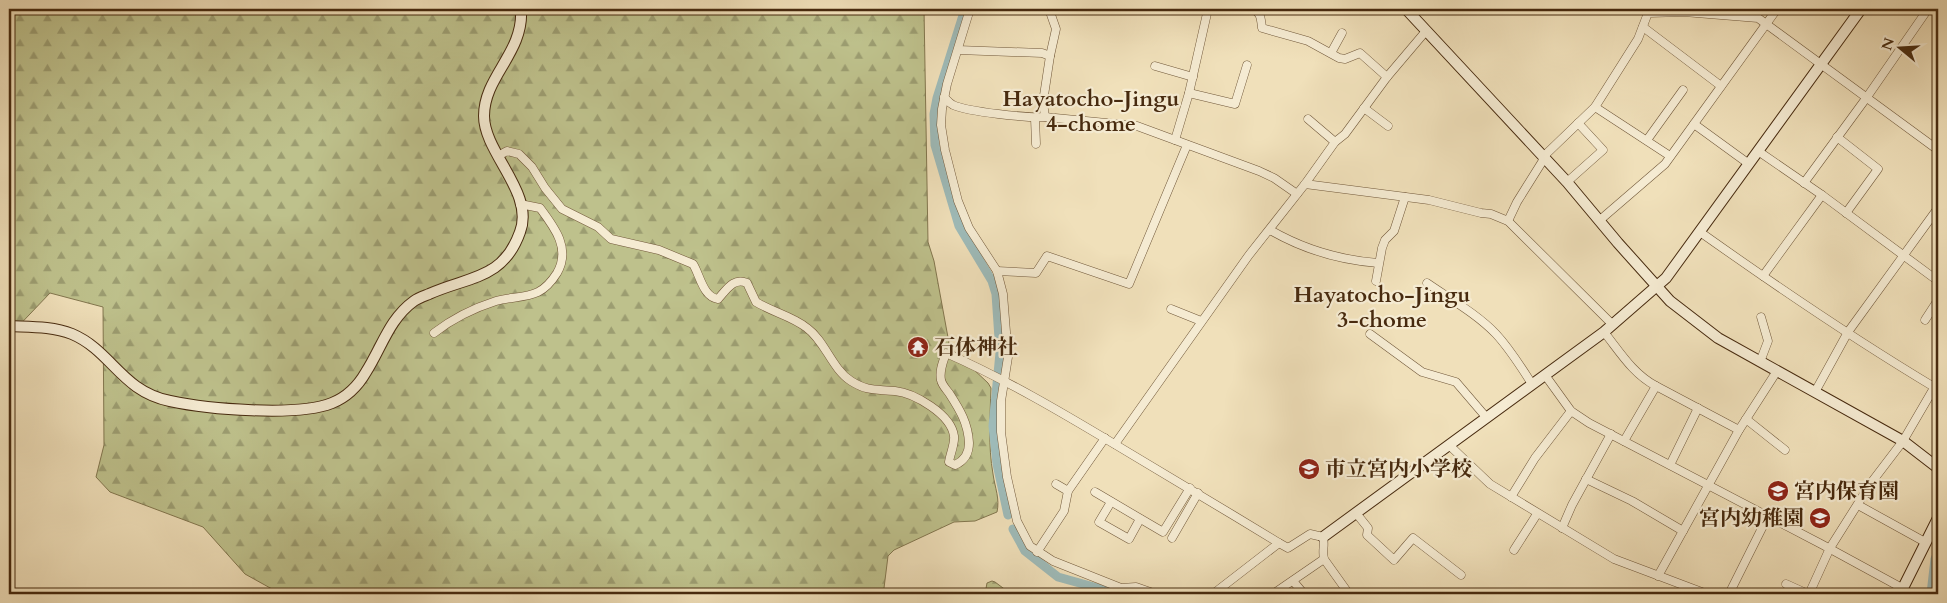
<svg xmlns="http://www.w3.org/2000/svg" width="1947" height="603" font-family="Cardo,'Noto Serif JP',serif">
<defs>
<pattern id="forest-firs" width="22" height="20" patternUnits="userSpaceOnUse" patternTransform="scale(1.25)"><rect width="22" height="20" fill="#bec18c"/><path d="M5 1l3.5 6h-7zM16 11l3.5 6h-7z" fill="#9c9d71"/></pattern>
</defs>
<rect width="100%" height="100%" fill="#f0e0ba"/>
<filter id="stains"><feTurbulence type="fractalNoise" baseFrequency=".004" numOctaves="4"/><feColorMatrix values="0 0 0 0 .2 0 0 0 0 .09 0 0 0 0 .02 0 0 0 .5 -.17"/></filter>
<radialGradient id="worn" r=".72"><stop offset=".6" stop-color="#630" stop-opacity="0"/><stop offset="1" stop-color="#630" stop-opacity=".3"/></radialGradient>
<g fill="url(#forest-firs)" stroke="#82764e">
<path d="M9 9H924L928 242 934 261 949 343 954 351 988 383 991 388C990 417 988 446 993 474 995 488 1000 499 997 512L975 521 954 522 894 550 888 556 884 588 886 594H281L245 574 203 527 110 492 96 477 104 445 103 307 50 293 9 336Z"/>
<path d="M992 581 995 582 1011 594H985L987 583Z"/>
</g>
<g fill="none" stroke-linecap="round" stroke-linejoin="round">
<g stroke="#9ebbb9" stroke-width="9">
<path d="M965 9 937 98 934 114 935 145 959 226 992 281 996 294 1000 353 993 426 997 464 1008 515"/>
<path d="M1013 529 1025 551 1058 577 1119 594"/>
</g>
<path stroke="#9ebbb9" stroke-width="15" d="M1934 594 1938 559"/>
<g stroke="#71583a" stroke-width="9">
<g id="street">
<path d="M970 9 947 84 942 109 941 125 945 150 958 201 969 228 997 271 1003 294 1008 357 1001 401V432L1007 477 1017 521 1030 546 1053 561 1121 588 1136 587 1156 594"/>
<path d="M1049 9 1056 29 1050 56"/>
<path d="M1251 9C1261 11 1261 19 1262 28L1308 41 1339 58 1345 59 1360 53 1387 77"/>
<path d="M1936 9 1938 13"/>
<path d="M1643 27 1721 86"/>
<path d="M958 50 1042 53 1050 56 1043 102 1045 117"/>
<path d="M1331 53 1342 33"/>
<path d="M1155 66 1193 77"/>
<path d="M1189 93 1235 104 1247 65"/>
<path d="M944 97C947 100 949 103 953 105 969 112 1027 118 1045 117L1137 126 1259 171 1274 178 1297 194"/>
<path d="M1595 107 1670 156"/>
<path d="M1364 108 1388 126"/>
<path d="M1035 118 1036 144"/>
<path d="M1308 119 1335 142"/>
<path d="M1694 124 1749 164"/>
<path d="M1837 137 1878 169 1846 213"/>
<path d="M1175 140 1189 93 1208 9"/>
<path d="M1647 140 1683 90"/>
<path d="M1758 151 1822 195 1938 281"/>
<path d="M498 156 507 151 519 154 532 167 545 188 562 209 598 227 611 239 659 250 693 264C700 275 703 297 718 299 727 289 734 277 747 283L756 302C772 312 792 316 807 328 825 341 832 369 851 381 868 392 877 389 895 391 914 393 951 414 954 436 955 444 950 454 949 462L955 465C964 461 969 453 969 443 968 423 960 410 949 393 946 389 942 385 941 380 939 371 943 362 946 353 1005 379 1061 412 1116 445 1171 478 1225 510 1279 543L1288 548 1310 534 1323 537C1325 545 1322 551 1324 559L1349 594"/>
<path d="M1567 182 1603 150 1578 123"/>
<path d="M1804 183 1867 97 1928 9"/>
<path d="M1305 184 1429 200 1481 213 1491 214 1508 221 1612 324"/>
<path d="M1600 220 1665 164 1777 9"/>
<path d="M1508 221 1517 202 1542 162 1544 156 1595 107 1638 39 1648 13 1684 12 1758 18 1938 150"/>
<path d="M1270 230C1303 249 1339 260 1378 263"/>
<path d="M1700 232C1776 286 1854 339 1934 387"/>
<path d="M997 271 1036 273 1047 256 1129 284 1187 145"/>
<path d="M1763 276 1822 195"/>
<path d="M1376 281 1382 248 1385 240 1394 231 1405 197"/>
<path d="M1427 283C1450 299 1477 314 1496 334 1510 349 1521 367 1532 384"/>
<path d="M1171 309 1201 321"/>
<path d="M1925 320 1938 300"/>
<path d="M1604 332C1620 352 1633 374 1656 386"/>
<path d="M434 333C452 319 474 308 496 301 509 297 526 298 538 292 546 288 552 281 557 273 571 249 555 228 540 208L520 204"/>
<path d="M1370 334 1422 372 1456 382 1486 417"/>
<path d="M1760 362 1768 341 1761 317"/>
<path d="M1545 375 1571 411 1589 423 1823 545 1902 588"/>
<path d="M1815 392 1848 332 1938 208"/>
<path d="M1746 419 1785 450"/>
<path d="M1624 441 1656 386 1739 430"/>
<path d="M1115 444 1249 255 1305 184 1335 142 1345 134 1387 77 1426 31"/>
<path d="M1449 445 1490 484 1614 559 1707 594"/>
<path d="M1670 465 1698 408"/>
<path d="M1586 479 1632 501 1683 531"/>
<path d="M1056 484 1068 491"/>
<path d="M1095 492 1163 532 1190 488"/>
<path d="M1511 497 1535 458 1571 411"/>
<path d="M1111 502 1099 522 1129 539 1140 519"/>
<path d="M1858 505 1925 542"/>
<path d="M1356 513 1368 528 1367 535 1394 560 1413 538 1461 575"/>
<path d="M1562 528 1572 505 1611 434"/>
<path d="M1172 538 1198 493"/>
<path d="M1514 550 1537 514"/>
<path d="M1037 552 1064 511 1068 491 1105 438"/>
<path d="M1658 576 1739 430 1777 371"/>
<path d="M1293 581 1304 594"/>
<path d="M1786 584 1808 594"/>
<path d="M1213 594 1279 543"/>
<path d="M1273 594 1324 559"/>
<path d="M1729 594 1768 516"/>
<path d="M1809 594 1830 548 1871 483 1903 441 1938 381"/>
</g>
</g>
<g stroke="#472a0f" stroke-width="12">
<g id="secondary">
<path d="M1406 9 1567 182 1618 243 1670 301 1718 338 1903 441 1938 468"/>
<path d="M9 326C30 327 52 326 72 334 112 351 121 391 170 401 207 409 297 417 332 403 347 397 358 386 366 372 382 347 389 319 414 301 418 298 424 296 429 294 469 276 503 280 520 232 535 193 484 153 484 116 484 76 524 53 521 9"/>
<path d="M1323 537 1604 332 1666 278 1861 9"/>
<path d="M1900 594 1938 518"/>
</g>
</g>
<use href="#street" stroke="#f5ebd2" stroke-width="8"/>
<use href="#secondary" stroke="#f5ebd2" stroke-width="10"/>
</g>
<defs>
<g id="temple-disc" transform="scale(1.125)"><circle r="9.5" fill="#8f2418" stroke="#f5ebd2"/><path d="M0-6L5-2H3V0L6.5 2.5H4V6H1.5V3h-3V6H-4V2.5H-6.5L-3 0V-2H-5Z" fill="#fff"/></g>
<g id="school-disc" transform="scale(1.125)"><circle r="9.5" fill="#8f2418" stroke="#f5ebd2"/><path d="M0-5L7-2L0 1L-7-2ZM-4 1L0 2.5L4 1V4Q0 6-4 4Z" fill="#fff"/></g>
</defs>
<g fill-rule="evenodd">
<use href="#temple-disc" x="918" y="347"/>
<use href="#school-disc" x="1309" y="469"/>
<use href="#school-disc" x="1778" y="491"/>
<use href="#school-disc" x="1820" y="518"/>
</g>
<g text-anchor="middle" dominant-baseline="central" stroke-width="4.5" stroke-linejoin="round" paint-order="stroke">
<g font-size="21" font-weight="bold" fill="#472a0f" stroke="#f5ebd2" text-anchor="start">
<text x="934" y="347">石体神社</text>
<text x="1325" y="469">市立宮内小学校</text>
<text x="1794" y="491">宮内保育園</text>
<text x="1804" y="518" text-anchor="end">宮内幼稚園</text>
</g>
<g font-size="22" font-weight="bold" fill="#472a0f" stroke="#f5ebd2">
<text x="1091" y="99">Hayatocho-Jingu<tspan x="1091" dy="25">4-chome</tspan></text>
<text x="1382" y="295">Hayatocho-Jingu<tspan x="1382" dy="25">3-chome</tspan></text>
</g>
</g>
<rect width="1947" height="603" fill="none" stroke="#f0e0ba" stroke-width="30"/>
<rect x="10" y="10" width="1927" height="583" fill="none" stroke="#472a0f" stroke-width="2.5"/>
<rect x="15" y="15" width="1917" height="573" fill="none" stroke="#472a0f"/>
<g transform="translate(1900 48) rotate(288)" stroke="#f5ebd2" stroke-width="4" paint-order="stroke">
<path d="M0-4L9 19L0 12L-9 19Z" fill="#472a0f"/>
<text y="-8" font-size="14" font-weight="bold" text-anchor="middle" fill="#472a0f">N</text>
</g>
<rect width="100%" height="100%" filter="url(#stains)"/>
<rect width="100%" height="100%" fill="url(#worn)"/>
</svg>
